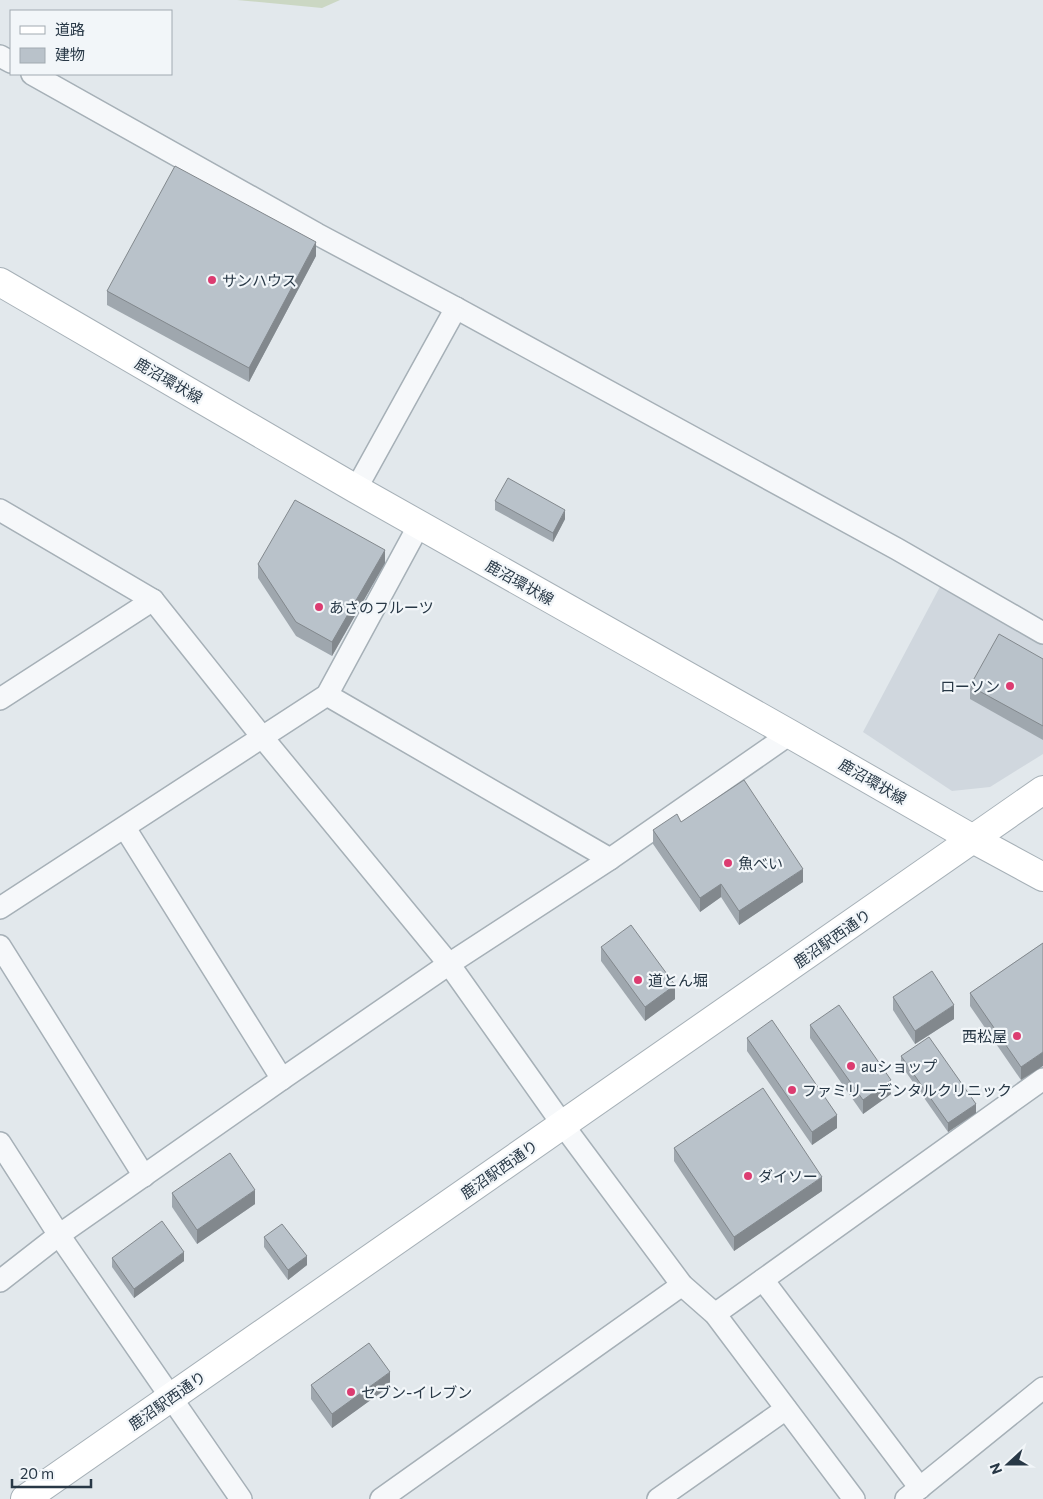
<svg xmlns="http://www.w3.org/2000/svg" width="1043" height="1499" font-family="Commissioner,'Noto Sans JP',sans-serif">
<rect width="100%" height="100%" fill="#e2e8ec"/>
<path fill="#d0d7de" d="M943 581 1043 641V754L990 787 952 791 863 732Z"/>
<path fill="#cbd7c3" d="M237 0H340L322 8Z"/>
<g fill="none" stroke-linecap="round" stroke-linejoin="round">
<g stroke="#a6b0b7" stroke-width="24">
<g id="street">
<path d="M0 56 11 62"/>
<path d="M32 74 317 234 456 308 897 549 1043 633"/>
<path d="M356 489 456 308"/>
<path d="M0 510 153 600 263 738 449 964 563 1125 682 1285 715 1314 854 1499"/>
<path d="M327 695 610 859"/>
<path d="M0 699 153 600"/>
<path d="M125 828 282 1079"/>
<path d="M0 908 327 695 419 525"/>
<path d="M0 946 144 1176"/>
<path d="M0 1143 59 1235 241 1499"/>
<path d="M763 1280 920 1488"/>
<path d="M0 1281 59 1235 282 1079 449 964 610 859 790 734"/>
<path d="M715 1314 1043 1079"/>
<path d="M381 1499 682 1285"/>
<path d="M658 1499 786 1409"/>
<path d="M906 1499 1043 1388"/>
</g>
</g>
<g stroke="#a6b0b7" stroke-width="30">
<g id="secondary">
<path d="M0 282 356 489 790 734 973 839 1043 877"/>
<path d="M25 1499 1043 790"/>
</g>
</g>
<use href="#street" stroke="#f6f8fa" stroke-width="21"/>
<use href="#secondary" stroke="#fff" stroke-width="28"/>
</g>
<g fill="#9fa7ae">
<path d="M316 256 249 382 107 305V291Z"/>
<path d="M495 501 565 519 553 542 495 510Z"/>
<path d="M385 563 332 656 296 636 258 578V564Z"/>
<path d="M1043 659V740L970 699V686Z"/>
<path d="M681 822 803 882 739 925 721 897 700 912 653 844V830Z"/>
<path d="M1043 943 1021 1080 970 1006V993Z"/>
<path d="M601 947 675 999 645 1021 601 961Z"/>
<path d="M893 997 954 1019 915 1044 893 1010Z"/>
<path d="M810 1025 891 1094 863 1114 810 1038Z"/>
<path d="M747 1038 837 1128 812 1145 747 1051Z"/>
<path d="M901 1056 976 1113 948 1132 901 1065Z"/>
<path d="M674 1148 822 1191 734 1251 674 1161Z"/>
<path d="M172 1193 255 1204 197 1244 172 1207Z"/>
<path d="M264 1237 307 1265 288 1280 264 1247Z"/>
<path d="M112 1258 184 1261 134 1298 112 1267Z"/>
<path d="M311 1385 390 1386 332 1428 311 1399Z"/>
</g>
<g fill="#82888d">
<path d="M316 242V256L249 382V368Z"/>
<path d="M565 510V519L553 542V533Z"/>
<path d="M385 550V563L332 656V642Z"/>
<path d="M803 869V882L739 925V911Z"/>
<path d="M721 884V897L700 912V898Z"/>
<path d="M675 985V999L645 1021V1007Z"/>
<path d="M954 1005V1019L915 1044V1031Z"/>
<path d="M1043 1052V1066L1021 1080V1067Z"/>
<path d="M891 1080V1094L863 1114V1100Z"/>
<path d="M976 1104V1113L948 1132V1123Z"/>
<path d="M837 1115V1128L812 1145V1132Z"/>
<path d="M822 1177V1191L734 1251V1237Z"/>
<path d="M255 1190V1204L197 1244V1230Z"/>
<path d="M184 1252V1261L134 1298V1289Z"/>
<path d="M307 1256V1265L288 1280V1270Z"/>
<path d="M390 1372V1386L332 1428V1414Z"/>
</g>
<g fill="#b9c2ca" stroke="#82888d">
<path d="M175 166 316 242 249 368 107 291Z"/>
<path d="M508 478 565 510 553 533 495 501Z"/>
<path d="M295 500 385 550 332 642 296 622 258 564Z"/>
<path d="M999 634 1043 659V726L970 686Z"/>
<path d="M744 780 803 869 739 911 721 884 700 898 653 830 677 814 681 822Z"/>
<path d="M631 925 675 985 645 1007 601 947Z"/>
<path d="M1043 943V1052L1021 1067 970 993Z"/>
<path d="M932 971 954 1005 915 1031 893 997Z"/>
<path d="M839 1005 891 1080 863 1100 810 1025Z"/>
<path d="M772 1020 837 1115 812 1132 747 1038Z"/>
<path d="M929 1037 976 1104 948 1123 901 1056Z"/>
<path d="M763 1088 822 1177 734 1237 674 1148Z"/>
<path d="M230 1153 255 1190 197 1230 172 1193Z"/>
<path d="M162 1221 184 1252 134 1289 112 1258Z"/>
<path d="M282 1224 307 1256 288 1270 264 1237Z"/>
<path d="M369 1343 390 1372 332 1414 311 1385Z"/>
</g>
<g fill="#dc3c71" stroke="#f2f6f9" stroke-width="2">
<circle cx="212" cy="280" r="5"/>
<circle cx="319" cy="607" r="5"/>
<circle cx="1010" cy="686" r="5"/>
<circle cx="728" cy="863" r="5"/>
<circle cx="638" cy="980" r="5"/>
<circle cx="1017" cy="1036" r="5"/>
<circle cx="851" cy="1066" r="5"/>
<circle cx="792" cy="1090" r="5"/>
<circle cx="748" cy="1176" r="5"/>
<circle cx="351" cy="1392" r="5"/>
</g>
<g text-anchor="middle" dominant-baseline="central" stroke-width="4.5" stroke-linejoin="round" paint-order="stroke">
<g font-size="15" fill="#283846" stroke="#f2f6f9" text-anchor="start">
<text x="222" y="280">サンハウス</text>
<text x="329" y="607">あさのフルーツ</text>
<text x="1000" y="686" text-anchor="end">ローソン</text>
<text x="738" y="863">魚べい</text>
<text x="648" y="980">道とん堀</text>
<text x="1007" y="1036" text-anchor="end">西松屋</text>
<text x="861" y="1066">auショップ</text>
<text x="802" y="1090">ファミリーデンタルクリニック</text>
<text x="758" y="1176">ダイソー</text>
<text x="361" y="1392">セブン-イレブン</text>
</g>
<g font-size="15" fill="#283846" stroke="#f2f6f9">
<text transform="translate(169 380) rotate(30)">鹿沼環状線</text>
<text transform="translate(520 582) rotate(29)">鹿沼環状線</text>
<text transform="translate(873 781) rotate(30)">鹿沼環状線</text>
<text transform="translate(832 938) rotate(-35)">鹿沼駅西通り</text>
<text transform="translate(499 1169) rotate(-35)">鹿沼駅西通り</text>
<text transform="translate(167 1400) rotate(-35)">鹿沼駅西通り</text>
</g>
</g>
<rect x="10" y="10" width="162" height="65" fill="#f2f6f9" stroke="#a1aab1"/>
<rect x="20" y="26" width="25" height="8" fill="#ffffff" stroke="#a1aab1"/>
<text x="55" y="35" font-size="15" fill="#283846">道路</text>
<rect x="20" y="48" width="25" height="15" fill="#b9c2ca" stroke="#a1aab1"/>
<text x="55" y="60" font-size="15" fill="#283846">建物</text>
<g transform="translate(1008 1464) rotate(249)" stroke="#f2f6f9" stroke-width="4" paint-order="stroke">
<path d="M0-4L9 19L0 12L-9 19Z" fill="#283846"/>
<text y="-8" font-size="14" font-weight="bold" text-anchor="middle" fill="#283846">N</text>
</g>
<path d="M12 1479v8h79v-8" fill="none" stroke="#283846" stroke-width="2.5"/>
<text x="20" y="1479" font-size="15" fill="#283846" stroke="#f2f6f9" stroke-width="4" paint-order="stroke">20 m</text>
</svg>
